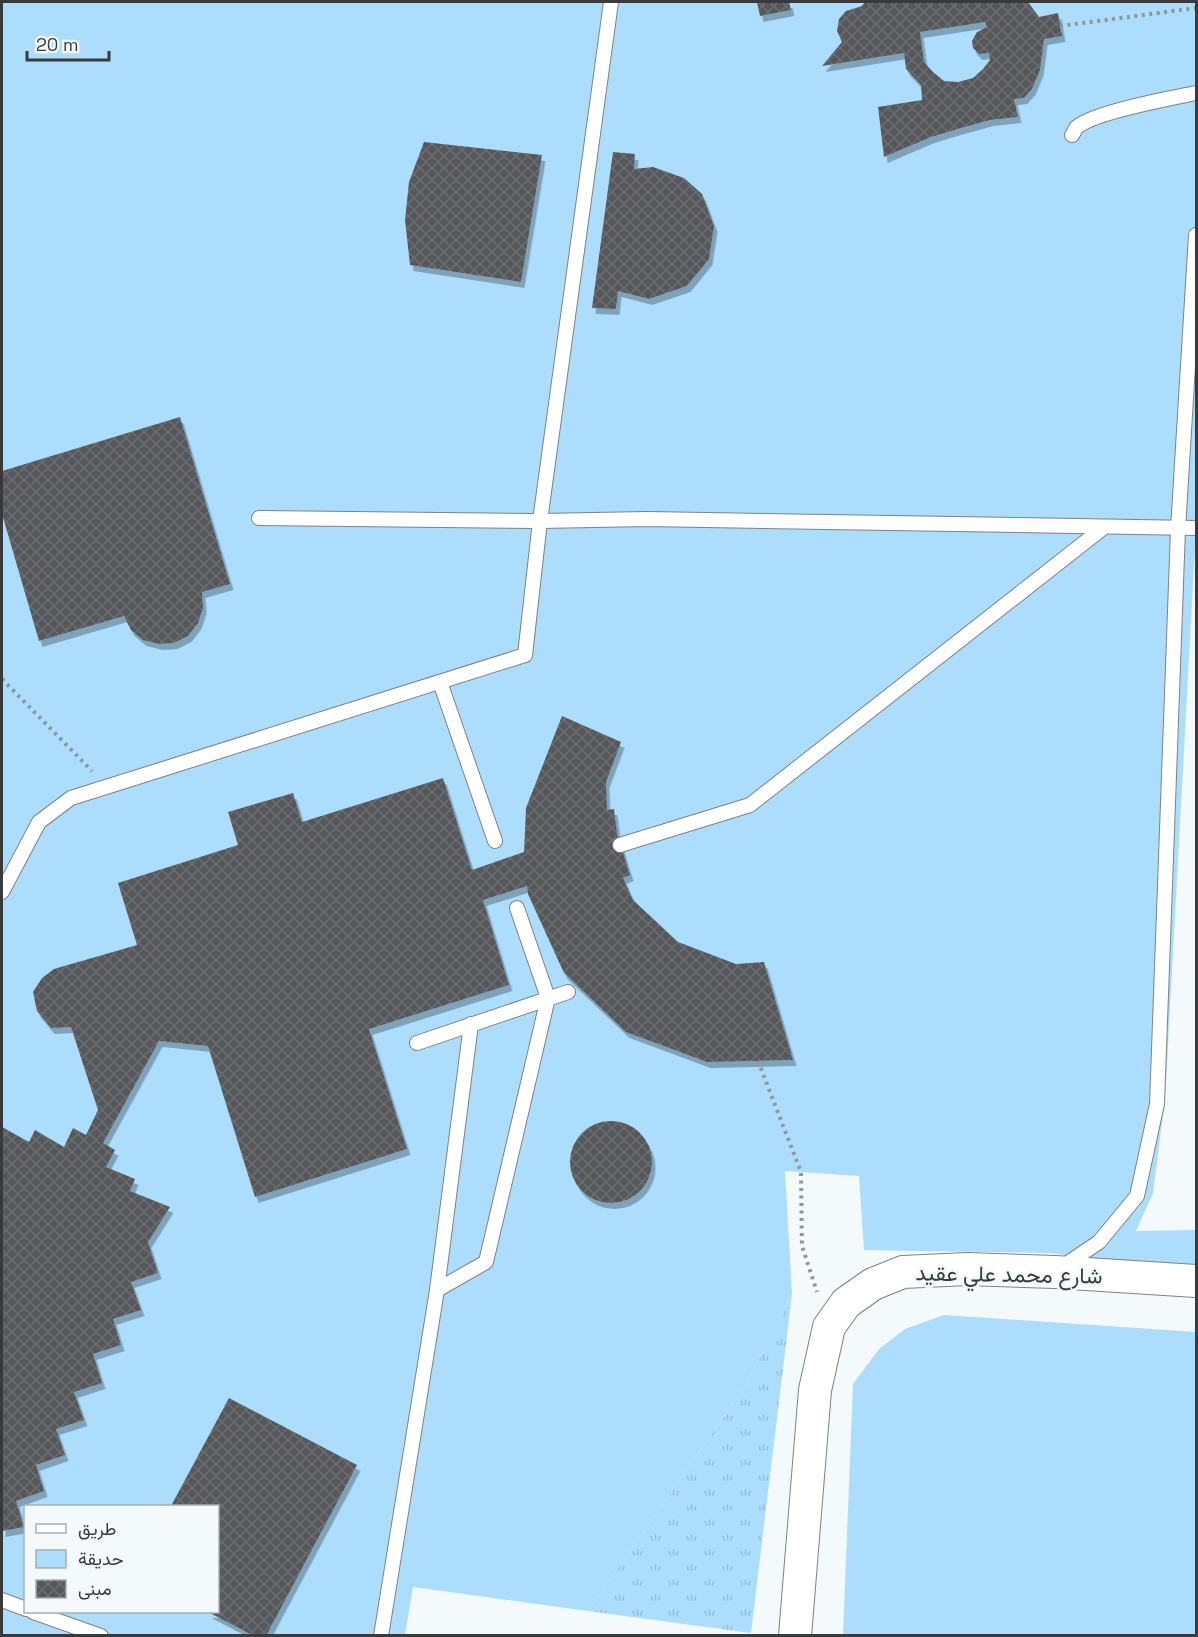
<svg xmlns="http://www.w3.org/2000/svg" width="1198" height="1637" font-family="'Space Grotesk',Vazirmatn,sans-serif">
<defs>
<pattern id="grass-tufts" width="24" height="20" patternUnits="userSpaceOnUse" patternTransform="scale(1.5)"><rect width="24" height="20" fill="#acddfc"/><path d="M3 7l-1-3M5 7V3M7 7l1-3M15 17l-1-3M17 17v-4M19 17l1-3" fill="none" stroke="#95bed9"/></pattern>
<pattern id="building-cross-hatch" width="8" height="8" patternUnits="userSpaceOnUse" patternTransform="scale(1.5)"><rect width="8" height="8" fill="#56595c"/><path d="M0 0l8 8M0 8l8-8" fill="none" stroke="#6c6e71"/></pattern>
<filter id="shadow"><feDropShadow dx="3.5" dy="6" stdDeviation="0" flood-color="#0004"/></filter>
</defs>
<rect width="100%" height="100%" fill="#f4f9fc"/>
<path fill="url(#grass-tufts)" d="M792 1294 751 1633 588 1611 746 1385Z"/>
<g fill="#acddfc" fill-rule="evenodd">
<path d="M2 2H1196V529L1165 1100 1153 1193 1136 1231 1196 1230V1272L1049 1253 864 1250 859 1176 785 1171 792 1294 746 1385 588 1611 413 1587 405 1635 2 1636ZM26 1506H218V1612H26Z"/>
<path d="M944 1315 1196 1332V1635H843L853 1384 879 1349 905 1329Z"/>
</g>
<g fill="url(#building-cross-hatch)" fill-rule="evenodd" filter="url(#shadow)">
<path d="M757 2H789L791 10 760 16Z"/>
<path d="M865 2H1028L1039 17 1058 13 1062 36 1044 39 1040 70 1032 89 1024 98 1014 99 1018 117 990 120 961 128 931 137 884 157 878 107 922 100 921 85 906 69 904 53 822 66 842 42 837 31 839 19 846 11 862 6ZM985 22 987 27 977 32 972 41 973 48 979 54 989 53 990 60 983 69 973 78 958 82 944 81 933 72 924 62 920 32Z"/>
<path d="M424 142 542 155 521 282 410 265 405 220 409 182Z"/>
<path d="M613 152 635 154 634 169 653 167 684 178 702 194 714 226 709 259 687 286 649 299 618 291 616 309 592 308Z"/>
<path d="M180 417 230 584 202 592 203 608 198 623 188 636 174 643 159 644 143 640 131 630 124 616 39 641 2 514V471Z"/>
<path d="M562 716 621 742 606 782 607 810 614 809 617 833 630 875 623 878 633 900 678 942 736 964 764 962 793 1060 707 1062 626 1032 564 973 528 894 527 886 483 900 509 985 369 1029 407 1149 255 1197 208 1046 159 1041 103 1143 115 1150 106 1167 135 1179 130 1191 170 1207 148 1242 158 1273 131 1282 141 1310 113 1319 121 1345 93 1354 102 1383 74 1392 84 1420 56 1429 65 1455 36 1465 44 1491 16 1501 24 1527 2 1531V1127L29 1142 35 1130 64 1147 73 1128 86 1135 98 1110 71 1027 51 1028 37 1011 33 992 42 978 54 969 137 945 118 883 238 845 228 812 293 793 302 822 443 778 472 870 524 852 526 808Z"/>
<circle cx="611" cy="1162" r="41"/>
<path d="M229 1398 357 1465 266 1636H254L208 1612H218V1506H171Z"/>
</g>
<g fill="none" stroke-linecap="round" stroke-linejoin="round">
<g stroke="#7e8285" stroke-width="16">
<g id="service">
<path d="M1072 135C1073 134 1076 127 1077 127 1094 112 1172 98 1196 93"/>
<path d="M259 518 540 521 647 519 1196 528"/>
<path d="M440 682 495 841"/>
<path d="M620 845 750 805 1103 528"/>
<path d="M2 892 39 822 71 798 525 655 540 521 611 2"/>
<path d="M417 1043 568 992"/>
<path d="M1062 1267 1099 1242 1137 1196 1157 1104 1178 529 1196 235"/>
<path d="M437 1290 486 1262 548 998 517 908"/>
<path d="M2 1600 26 1609"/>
<path d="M33 1612 101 1636"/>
<path d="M381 1636 437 1290 471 1024"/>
</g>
</g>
<g stroke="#7e8285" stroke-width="34">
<path id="tertiary" d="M795 1636 815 1390 829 1327 846 1303 873 1284 903 1272 967 1269 1055 1272 1196 1281"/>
</g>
<g stroke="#939698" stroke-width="4" stroke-dasharray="3 4.5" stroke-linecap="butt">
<path d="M1060 26 1196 8"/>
<path d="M2 679 92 771"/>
<path d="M758 1061 801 1172 802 1246 817 1292"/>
</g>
<use href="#service" stroke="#fff" stroke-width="14"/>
<use href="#tertiary" stroke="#fff" stroke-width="32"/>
</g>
<g text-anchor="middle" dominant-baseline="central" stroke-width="6" stroke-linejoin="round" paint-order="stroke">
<g font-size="22" fill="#383a3b" stroke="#f4f9fc">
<text transform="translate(1009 1274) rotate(1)">شارع محمد علي عقيد</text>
</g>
</g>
<rect width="1198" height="1637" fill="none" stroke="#383a3b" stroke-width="6"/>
<rect x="24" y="1505" width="195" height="108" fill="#f4f9fc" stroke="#a9adaf" stroke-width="1.5"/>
<rect x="36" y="1524" width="30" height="9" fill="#ffffff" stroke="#a9adaf" stroke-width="1.5"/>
<text x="78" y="1535" font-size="18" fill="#383a3b">طريق</text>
<rect x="36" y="1550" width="30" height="18" fill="#acddfc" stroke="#a9adaf" stroke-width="1.5"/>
<text x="78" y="1565" font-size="18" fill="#383a3b">حديقة</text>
<rect x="36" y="1580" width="30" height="18" fill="url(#building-cross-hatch)" stroke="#a9adaf" stroke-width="1.5"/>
<text x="78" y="1595" font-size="18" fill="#383a3b">مبنى</text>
<path d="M27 51v9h82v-9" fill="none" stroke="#383a3b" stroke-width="3"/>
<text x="36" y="51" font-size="18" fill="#383a3b" stroke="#f4f9fc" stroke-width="4.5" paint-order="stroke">20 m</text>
</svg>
